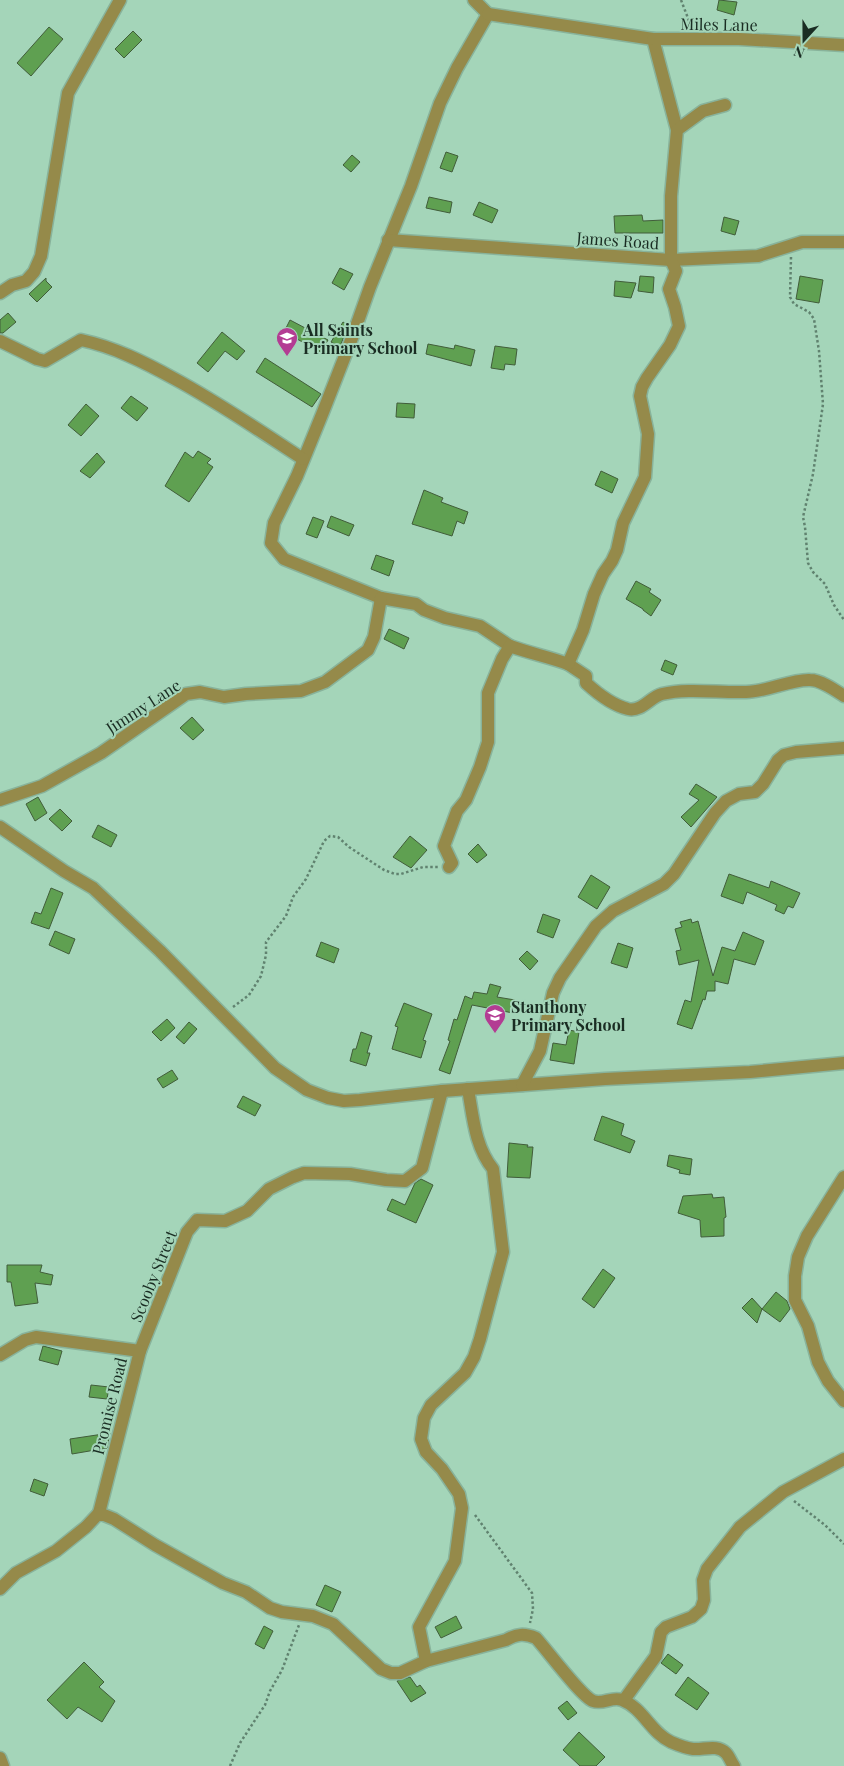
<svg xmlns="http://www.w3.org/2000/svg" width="844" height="1766" font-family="'Playfair Display',serif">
<rect width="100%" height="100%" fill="#a4d5b9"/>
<g fill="#5fa051" stroke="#415d3a">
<path d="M719 0 737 2 734 15 717 10Z"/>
<path d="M49 27 63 39 31 76 17 63Z"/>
<path d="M133 31 142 40 124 58 115 49Z"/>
<path d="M446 152 458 156 452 172 440 168Z"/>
<path d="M352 155 360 162 351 172 343 165Z"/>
<path d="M429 197 452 202 450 213 426 208Z"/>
<path d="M479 202 498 210 492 223 473 215Z"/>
<path d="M642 215 643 221 663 220V233H615L614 216Z"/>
<path d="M724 217 739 221 735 235 721 231Z"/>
<path d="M340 268 353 274 344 290 332 283Z"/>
<path d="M640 276 654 277 653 293 638 291Z"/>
<path d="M800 276 823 280 819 303 796 299Z"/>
<path d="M46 278V281L52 287 37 302 29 294Z"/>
<path d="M615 281 636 283 631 298 614 296Z"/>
<path d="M8 313 16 322 3 333H0V320Z"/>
<path d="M290 320 328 340 321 352 284 332Z"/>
<path d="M343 322 348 325 340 347 331 342Z"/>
<path d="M222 332 245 351 237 360 225 351 208 372 197 363Z"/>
<path d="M428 344 454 349 455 345 475 350 471 366 426 354Z"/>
<path d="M495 346 517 349 515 365 505 364 504 370 491 368Z"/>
<path d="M265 358 321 394 312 407 256 372Z"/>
<path d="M131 396 148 408 137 421 121 408Z"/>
<path d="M397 403 415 404 414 418 396 417Z"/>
<path d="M86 404 99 416 81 436 68 425Z"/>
<path d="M198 451 211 459 207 463 213 467 189 502 165 486 185 452 193 458Z"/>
<path d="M97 453 105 462 90 478 80 471Z"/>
<path d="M601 471 618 479 612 493 595 485Z"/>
<path d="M424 490 443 498 441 502 468 512 464 524 457 521 452 536 412 524Z"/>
<path d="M331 516 354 525 349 536 327 527Z"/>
<path d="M313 517 324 521 317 538 306 534Z"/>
<path d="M376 555 394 561 389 576 371 569Z"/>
<path d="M636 581 651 589 649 592 661 600 651 616 643 610V609L626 599Z"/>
<path d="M389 629 409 638 404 649 384 639Z"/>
<path d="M665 660 677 665 673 675 661 670Z"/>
<path d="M192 717 204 730 193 740 180 728Z"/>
<path d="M696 784 717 797 691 827 681 817 699 800 689 794Z"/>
<path d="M38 797 47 813 35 821 26 804Z"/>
<path d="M60 809 72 821 62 831 49 819Z"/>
<path d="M98 825 117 835 111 847 92 837Z"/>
<path d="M410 836 427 850 411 868 393 857Z"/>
<path d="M478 844 487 855 477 863 468 854Z"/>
<path d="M729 874 769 888 771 881 800 893 793 908 788 906 784 914 775 910 777 905 747 892 743 904 721 896Z"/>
<path d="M591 875 610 887 597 909 578 897Z"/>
<path d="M51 888 63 893 49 929 31 923 35 912 41 914Z"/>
<path d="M543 914 560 920 553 938 537 932Z"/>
<path d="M691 919 692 923 698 921 713 976 722 947 735 951 743 932 764 941 755 965 734 959 728 984 715 981V991H707L705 1000 703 999 692 1029 677 1024 685 1000 691 1002 699 960 679 965 676 951 681 950 675 929 682 927 680 922Z"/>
<path d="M55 931 75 939 69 954 49 945Z"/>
<path d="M321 942 339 949 334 963 316 956Z"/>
<path d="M618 943 633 948 627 968 611 963Z"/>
<path d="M527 951 538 961 530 970 519 959Z"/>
<path d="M490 984 501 987 497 997 515 1000 513 1013 472 1005 450 1074 439 1070 450 1041 448 1040 454 1019 457 1020 465 996 472 999 474 992 487 994Z"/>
<path d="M404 1003 432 1014 423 1040 426 1041 421 1058 392 1049 398 1027 395 1026Z"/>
<path d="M167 1019 175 1028 161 1041 152 1032Z"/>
<path d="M189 1022 197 1029 184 1044 176 1037Z"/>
<path d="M569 1030 579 1032 574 1064 550 1060 553 1043 566 1045Z"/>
<path d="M361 1032 372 1036 367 1053H370L366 1066 350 1061 353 1049H356Z"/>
<path d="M172 1070 178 1079 163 1088 157 1079Z"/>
<path d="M243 1096 261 1105 255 1116 237 1107Z"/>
<path d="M602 1116 624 1124 621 1135 635 1141 630 1153 594 1140Z"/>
<path d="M509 1143 528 1145 527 1147H533L530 1178 507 1177Z"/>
<path d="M669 1155 692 1159 690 1175 679 1173 680 1170 667 1166Z"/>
<path d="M421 1179 433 1185 416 1223 387 1210 392 1199 405 1205 415 1183Z"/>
<path d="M712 1194 713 1198 724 1197 726 1217 724 1218V1236L701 1237 700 1220 678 1213 683 1196Z"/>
<path d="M7 1265H42L40 1272 53 1275 51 1285 35 1283 38 1303 15 1306 11 1282H7Z"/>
<path d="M603 1269 615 1278 594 1308 582 1299Z"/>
<path d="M776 1292 787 1301 790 1309 780 1322 762 1309Z"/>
<path d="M752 1298 762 1309 757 1323 742 1308Z"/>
<path d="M43 1346 62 1351 58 1365 39 1360Z"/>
<path d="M91 1385 109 1387 107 1399 89 1397Z"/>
<path d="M110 1433 107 1448 72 1454 70 1439Z"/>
<path d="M34 1479 48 1484 44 1496 30 1491Z"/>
<path d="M325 1585 341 1592 332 1612 316 1605Z"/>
<path d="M456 1616 462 1628 441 1638 435 1627Z"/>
<path d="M264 1626 273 1631 264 1649 255 1644Z"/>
<path d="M668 1654 683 1665 676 1674 661 1663Z"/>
<path d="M84 1662 104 1682 99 1687 115 1701 102 1722 78 1707 67 1719 47 1700Z"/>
<path d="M410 1677 417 1687 420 1685 426 1693 411 1702 397 1681Z"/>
<path d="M688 1677 709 1693 697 1710 675 1695Z"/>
<path d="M567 1701 577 1713 568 1720 558 1708Z"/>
<path d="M579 1732 605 1757 596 1766H580L563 1750Z"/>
</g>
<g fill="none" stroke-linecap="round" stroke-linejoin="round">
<g stroke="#88b39b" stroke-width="15">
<g id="minor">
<path d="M474 0 488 14"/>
<path d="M488 14 457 68 440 103 411 186 370 287 352 338 323 412 297 476 274 523 271 543 284 559 381 598 416 604 424 610 445 618 480 626 510 646"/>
<path d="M488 14 653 39 677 130"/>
<path d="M653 39H739L844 45"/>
<path d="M388 240 671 260 758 256 802 242H844"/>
<path d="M0 293 12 285 26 281 34 272 41 256 68 93 120 0"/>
<path d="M0 341 37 359 45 361 81 340C114 347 144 362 173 378 218 402 260 431 303 459"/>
<path d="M568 664 586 676V683C598 694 612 705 628 709 642 712 650 697 662 694 689 688 718 693 746 692 767 692 791 679 810 680 821 680 835 690 844 696"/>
<path d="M0 800 42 786 101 753 186 694 200 692 224 697 246 694 301 691 325 682 368 650 374 637 381 598"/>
<path d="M0 827 64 871 93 888 160 951 275 1068 307 1090 328 1098 344 1101 360 1100 442 1091 605 1079 750 1072 844 1063"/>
<path d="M449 867 452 863 444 846 457 811 466 800 480 767 488 742V693L502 659 510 646C529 653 549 657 568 664L583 630 594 594 603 574 612 561 617 550 623 523 645 477 648 434 640 396 642 387 647 378 670 345 679 326 675 307 669 289 676 271 671 260V196L677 130 703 111 725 105"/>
<path d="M522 1085 540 1051 553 993 560 978 596 926 613 911 664 884 674 874 715 813 726 801 739 794 755 792 763 784 778 760 784 755 796 752 844 748"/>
<path d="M844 1177 807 1236 798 1257 795 1276V1300L808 1326 818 1362 828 1381 844 1401"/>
<path d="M140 1351 187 1232 197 1220 225 1221 247 1211 269 1189 293 1177 304 1173 350 1174 386 1180 405 1181 422 1168 442 1091"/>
<path d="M0 1355 25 1340 36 1337 140 1351 99 1513"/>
<path d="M0 1589 16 1573 56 1551 86 1527 99 1513 114 1519 155 1545 223 1583 246 1592 270 1608 282 1612 313 1616 333 1624 381 1669 391 1673H400L426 1661 506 1640C517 1634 524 1633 536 1638 547 1650 581 1696 593 1701 603 1705 612 1696 622 1700 643 1708 651 1733 671 1742 678 1745 685 1748 693 1749 704 1750 717 1744 726 1753 729 1756 731 1762 734 1766"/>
<path d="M426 1661 419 1627 455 1561 462 1508 459 1494 442 1469 426 1452 421 1439 424 1418 431 1405 465 1373 474 1357 480 1339 503 1252 493 1169C475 1147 473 1117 468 1089"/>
<path d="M624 1700 656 1656 661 1632 666 1627 692 1617 701 1609 704 1600 703 1580 707 1569 740 1527 783 1492 844 1459"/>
<path d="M0 1758 3 1766"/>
</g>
</g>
<g stroke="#60826f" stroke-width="2.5" stroke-dasharray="2.5 2.5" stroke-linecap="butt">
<path d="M681 0 691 26"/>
<path d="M791 257 790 297 794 304 809 312 814 319 819 351 823 404 813 474 803 517 805 527 808 563 813 572 825 584 834 605 844 620"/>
<path d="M233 1007 249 995 261 976 266 955V942L286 916 293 897 306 879 324 841 330 836 338 837 349 847 384 870 395 874H401L423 867H438"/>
<path d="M794 1501 825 1525 844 1544"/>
<path d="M475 1515 532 1593 533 1609 530 1623"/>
<path d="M230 1766 240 1743 265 1705 270 1691 282 1670 299 1625"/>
</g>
<use href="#minor" stroke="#958a4a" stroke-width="12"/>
</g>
<defs>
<g id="school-pin" transform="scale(1.125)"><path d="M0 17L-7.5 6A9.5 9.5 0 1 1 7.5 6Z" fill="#b33c93" stroke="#a4d5b9"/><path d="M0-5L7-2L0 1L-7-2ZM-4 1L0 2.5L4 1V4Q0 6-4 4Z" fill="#fff"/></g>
</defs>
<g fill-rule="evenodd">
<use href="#school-pin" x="287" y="338"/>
<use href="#school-pin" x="495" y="1015"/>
</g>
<g text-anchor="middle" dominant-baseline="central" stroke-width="4" stroke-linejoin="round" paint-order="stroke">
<g font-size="16" fill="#1a2d23" stroke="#a4d5b9">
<text transform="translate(719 24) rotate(1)">Miles Lane</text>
<text transform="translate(618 240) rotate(4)">James Road</text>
<text transform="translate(143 706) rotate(-33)">Jimmy Lane</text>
<text transform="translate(153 1276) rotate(-68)">Scooby Street</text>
<text transform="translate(109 1406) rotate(-76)">Promise Road</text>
</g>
<g font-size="16" font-weight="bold" fill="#1a2d23" stroke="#a4d5b9" text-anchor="start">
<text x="303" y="329">All Saints<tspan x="303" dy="18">Primary School</tspan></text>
<text x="511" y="1006">Stanthony<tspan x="511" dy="18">Primary School</tspan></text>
</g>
</g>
<g transform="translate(804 40) rotate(201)" stroke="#a4d5b9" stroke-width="4" paint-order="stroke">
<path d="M0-4L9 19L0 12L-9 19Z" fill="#1a2d23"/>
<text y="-8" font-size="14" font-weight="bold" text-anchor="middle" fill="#1a2d23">N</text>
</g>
</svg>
